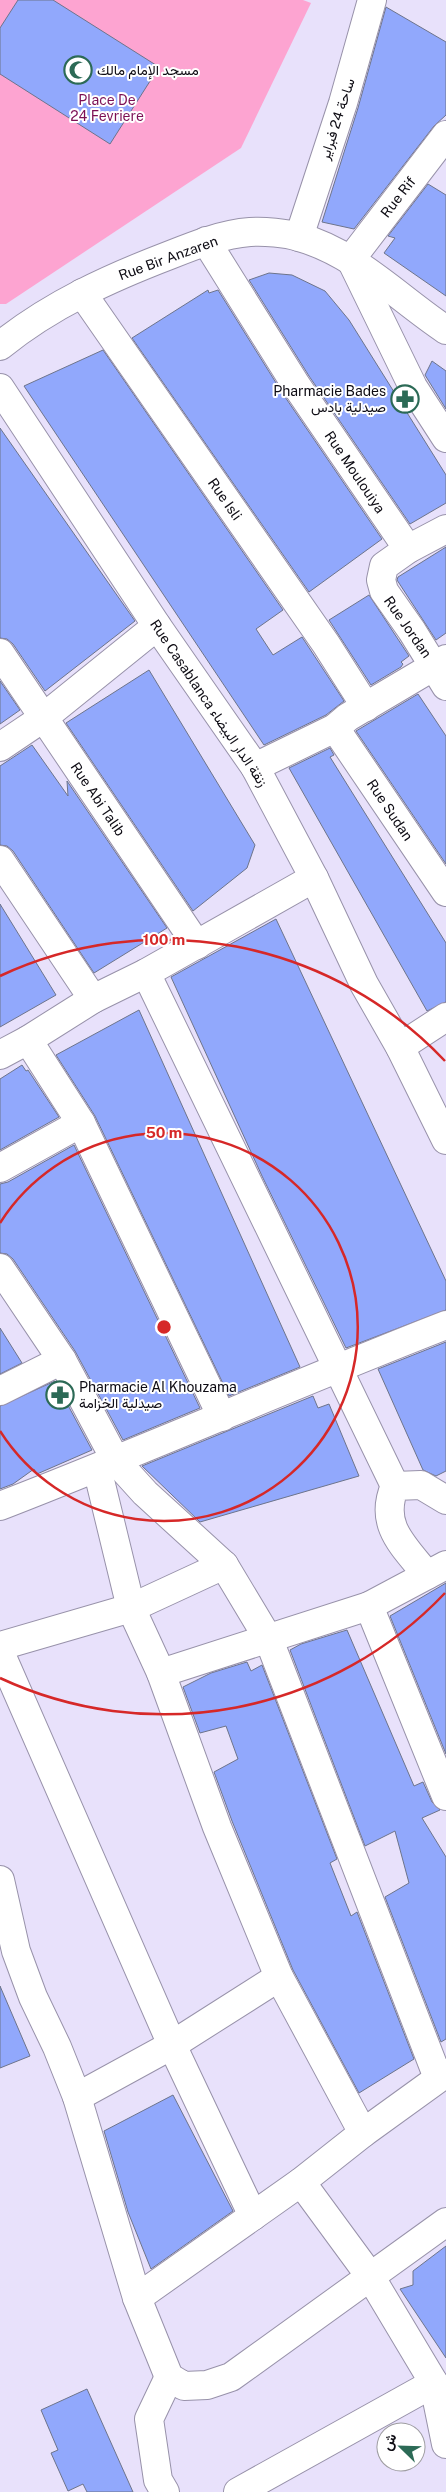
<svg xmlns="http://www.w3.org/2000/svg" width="446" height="2492" font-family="'Public Sans',Vazirmatn,sans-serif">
<rect width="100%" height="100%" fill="#e8e1fb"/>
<path fill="#fda4d1" d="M0 0H303L311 3 241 148 6 304H0Z"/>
<g fill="#91a8fc" stroke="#6d748b">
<path d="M18 0H53L159 67 110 144 0 74V28Z"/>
<path d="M386 7 446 42V115L434 126 354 229 322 222 358 108Z"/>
<path d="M428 184 446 195V296L384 253 395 238 388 236Z"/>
<path d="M269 273 292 275 325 291 349 320 446 475V503L410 524 309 376 249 280Z"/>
<path d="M208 290 209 293 218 290 283 394 382 539 309 592 132 338Z"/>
<path d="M103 350 283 610 256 629 273 655 302 637 344 701 326 715 264 745 24 386Z"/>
<path d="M432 361 446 371V409L425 375Z"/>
<path d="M0 428 135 621 45 691 13 644 7 639 0 638Z"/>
<path d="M446 547V633L436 640 397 580 398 577Z"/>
<path d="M369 595 409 656 401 662 403 664 401 667 371 685 329 620Z"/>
<path d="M149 670 255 845 247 868 193 911 66 723Z"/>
<path d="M0 681 20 710 0 724Z"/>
<path d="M418 694 446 736V864L356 731Z"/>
<path d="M32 745 68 796 67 781 167 928 94 973 13 851 7 846 0 845V766Z"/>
<path d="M330 748 334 755 330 757 446 943V1002L427 1011 289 768Z"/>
<path d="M0 904 56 995 0 1027Z"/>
<path d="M276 919 446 1281V1310L346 1348 262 1176 171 977Z"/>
<path d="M139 1010 300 1367 229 1396 95 1116 56 1055Z"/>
<path d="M22 1065 26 1071 28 1070 59 1117 0 1150V1079Z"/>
<path d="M74 1145 200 1408 123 1440 75 1351 13 1259 7 1254 0 1253V1184L8 1182Z"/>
<path d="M0 1328 22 1363 0 1374Z"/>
<path d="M446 1342V1471L436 1476 423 1470 378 1369Z"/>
<path d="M55 1381 92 1450 37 1474 34 1469 13 1484 0 1489V1406Z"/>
<path d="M313 1396 318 1408 329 1404 359 1476 200 1522 142 1466Z"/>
<path d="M446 1583V1754L390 1616Z"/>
<path d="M347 1630 414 1786 423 1782 432 1802 440 1810 422 1818 446 1857V2039L441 2042 385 1897 409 1883 395 1831 365 1846 290 1650 301 1644Z"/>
<path d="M247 1662 251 1671 262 1665 337 1859 330 1863 351 1916 357 1912 414 2059 359 2093 293 1970 232 1821 214 1772 238 1759 226 1726 200 1733 183 1687 211 1673Z"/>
<path d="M0 1986 30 2056 0 2068Z"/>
<path d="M173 2095 233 2211 151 2269 128 2212 104 2131Z"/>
<path d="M446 2246V2358L400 2289 413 2285V2271Z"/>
<path d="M87 2389 133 2492H87L83 2484 68 2491 51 2453 58 2450 41 2410Z"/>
</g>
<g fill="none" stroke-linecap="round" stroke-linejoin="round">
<g stroke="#9892aa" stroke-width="30">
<g id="minor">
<path d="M299 237 343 103 372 0"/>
<path d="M206 241 296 385 408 549"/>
<path d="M351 259 446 135"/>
<path d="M353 264 413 387 446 438"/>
<path d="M82 293 326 644 366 707"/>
<path d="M0 346C50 305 110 278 170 255 195 245 223 234 250 232 264 231 286 233 299 237 356 253 398 298 446 330"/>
<path d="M446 529 408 549 384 566 381 580 384 591 412 631 446 686"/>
<path d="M0 653 197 945"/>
<path d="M335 728 446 892"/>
<path d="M0 747 43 718 157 626"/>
<path d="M255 767 335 728 348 717 446 659"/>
<path d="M0 860 93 999"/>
<path d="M146 973 395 1486"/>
<path d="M28 1040 81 1123 222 1417"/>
<path d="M400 1047 446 1017"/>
<path d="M0 1055 28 1040 93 999 146 973 314 878"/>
<path d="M0 1168 81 1123"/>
<path d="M0 1268 62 1360 116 1461 145 1493 224 1565 269 1640 438 2078"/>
<path d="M0 1391 62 1360"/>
<path d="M97 1468 131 1608 161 1673 217 1827 279 1977 363 2133"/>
<path d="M0 1506C150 1448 297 1383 446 1325"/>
<path d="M427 1575C404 1546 378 1525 395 1486L421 1485 446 1500"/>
<path d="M369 1606 446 1796"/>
<path d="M0 1646 131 1608 224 1565"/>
<path d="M0 1652 172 2045 253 2216"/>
<path d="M161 1673 369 1606 446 1565"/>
<path d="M0 1880 16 1951 33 1997 57 2047 77 2097 137 2298 169 2377 184 2386 207 2385 231 2377 446 2222"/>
<path d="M77 2097 172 2045 279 1977"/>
<path d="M301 2182 370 2276 446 2403"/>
<path d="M137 2298 301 2182 363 2133 446 2073"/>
<path d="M434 2385 446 2444"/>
<path d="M165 2492 158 2480 149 2419 169 2377"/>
<path d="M238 2492 434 2383"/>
</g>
</g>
<g stroke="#9892aa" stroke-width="30">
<path id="major" d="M0 388 157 626 255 767 314 878 364 984 400 1047 446 1140"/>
</g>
<use href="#minor" stroke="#fff" stroke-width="28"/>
<use href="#major" stroke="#fff" stroke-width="28"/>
</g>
<g fill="none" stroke="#d62828" stroke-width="2.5">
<path d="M0 1223A194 194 0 1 1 0 1431"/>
<path d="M445 1593A387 387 0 0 1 0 1678M0 976A387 387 0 0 1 445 1061"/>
</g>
<defs>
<g id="mosque-ring" transform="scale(1.4375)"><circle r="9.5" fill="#fff" stroke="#2c6a56" stroke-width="1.5"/><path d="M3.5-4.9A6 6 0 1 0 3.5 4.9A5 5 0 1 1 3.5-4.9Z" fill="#2c6a56"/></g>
<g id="pharmacy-ring" transform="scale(1.4375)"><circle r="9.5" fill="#fff" stroke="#2c6a56" stroke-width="1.5"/><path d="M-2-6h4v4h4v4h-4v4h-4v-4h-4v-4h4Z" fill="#2c6a56"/></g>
</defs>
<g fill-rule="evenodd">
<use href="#mosque-ring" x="78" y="70"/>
<use href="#pharmacy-ring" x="405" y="399"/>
<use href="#pharmacy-ring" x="60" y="1395"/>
</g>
<g text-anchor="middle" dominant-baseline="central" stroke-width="4" stroke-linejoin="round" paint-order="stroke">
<g font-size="14" fill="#0d0b13" stroke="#fff" text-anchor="start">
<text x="97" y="70">مسجد الإمام مالك</text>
<text x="386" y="391" text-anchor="end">Pharmacie Bades<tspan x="386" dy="16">صيدلية بادس</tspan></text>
<text x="79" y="1387">Pharmacie Al Khouzama<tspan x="79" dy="16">صيدلية الخزامة</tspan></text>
</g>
<g font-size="14" fill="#7c0f55" stroke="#fff">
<text x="107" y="100">Place De<tspan x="107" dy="16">24 Fevriere</tspan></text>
</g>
<g font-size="14" fill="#0d0b13" stroke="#fff">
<text transform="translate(337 119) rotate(-72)">ساحة 24 فبراير</text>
<text transform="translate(398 197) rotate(-52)">Rue Rif</text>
<text transform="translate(168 258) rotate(-20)">Rue Bir Anzaren</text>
<text transform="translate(355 472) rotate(56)">Rue Moulouiya</text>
<text transform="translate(225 499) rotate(55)">Rue Isli</text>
<text transform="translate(408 627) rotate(55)">Rue Jordan</text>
<text transform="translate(209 703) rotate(56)">Rue Casablanca زنقة الدار البيضاء</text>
<text transform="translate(98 799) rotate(56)">Rue Abi Talib</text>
<text transform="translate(390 810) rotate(56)">Rue Sudan</text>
</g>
</g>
<circle cx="164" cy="1327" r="8" fill="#d62828" stroke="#fff" stroke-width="2.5"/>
<g font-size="15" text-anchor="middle" font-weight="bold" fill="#d62828" stroke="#fff" stroke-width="4" stroke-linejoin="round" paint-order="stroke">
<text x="164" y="945">100 m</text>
<text x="164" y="1138">50 m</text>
</g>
<g transform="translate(401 2447) rotate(293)"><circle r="24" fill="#ffffff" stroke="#9e9da1"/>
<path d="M0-4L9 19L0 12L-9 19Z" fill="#2c6a56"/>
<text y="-8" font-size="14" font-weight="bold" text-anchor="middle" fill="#0d0b13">ش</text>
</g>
</svg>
